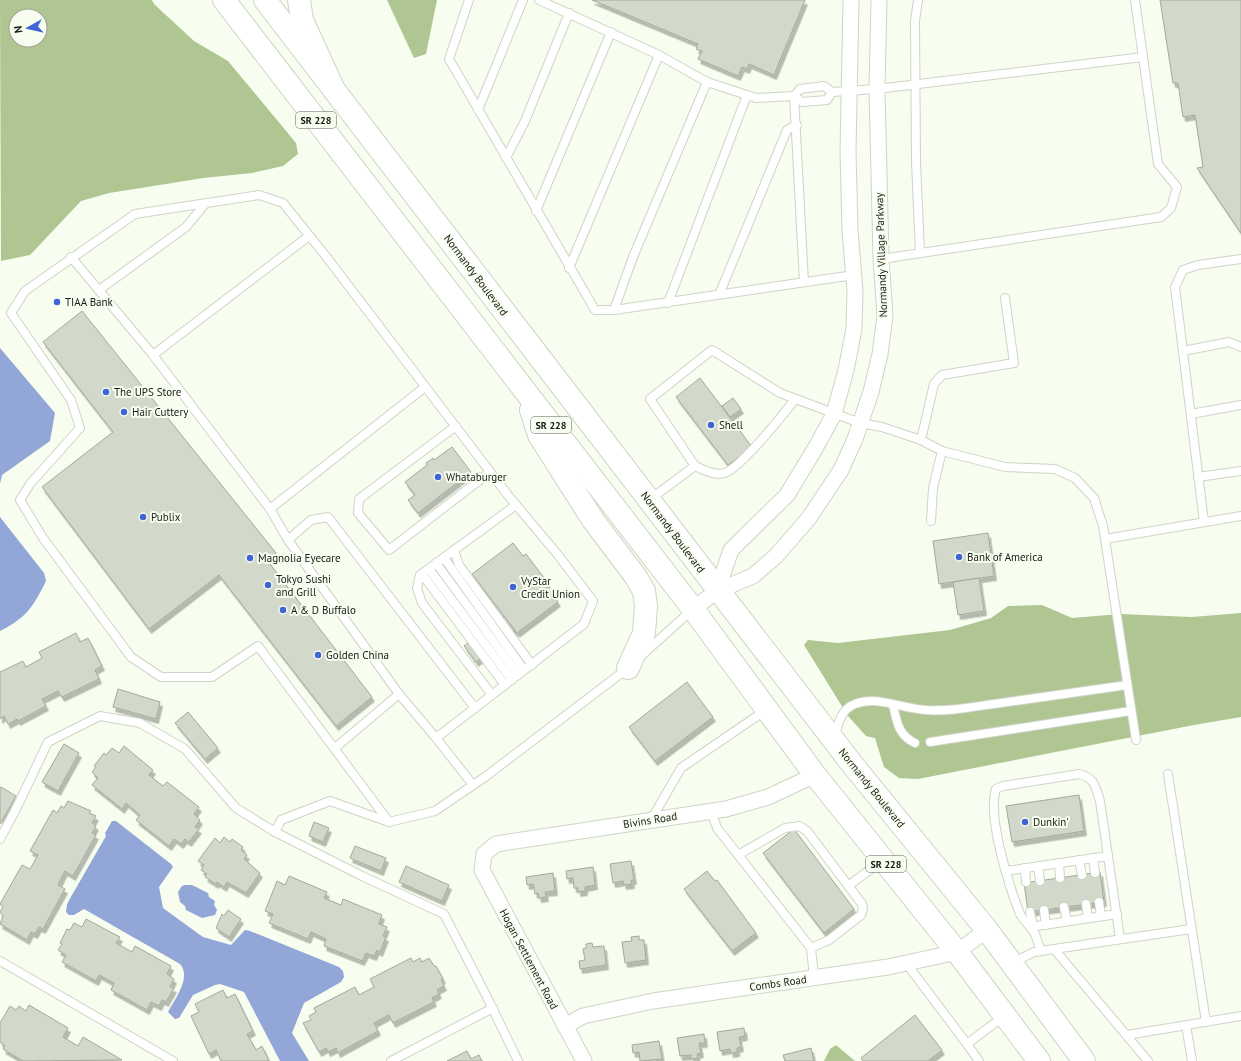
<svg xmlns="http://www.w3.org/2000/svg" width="1241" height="1061" font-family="'PT Sans',sans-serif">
<defs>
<filter id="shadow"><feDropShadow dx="2.5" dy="4.5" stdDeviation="0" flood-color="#0004"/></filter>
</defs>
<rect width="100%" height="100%" fill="#f7feef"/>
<g fill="#afc592" fill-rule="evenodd">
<path d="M0 0H152L154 4 194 41 228 61 296 143 298 154 283 166 252 173 203 178 141 188 109 193 81 201 30 255 1 261ZM16 16H40V40H16Z"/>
<path d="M387 0H437L426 54 414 58Z"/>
<path d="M1042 605 1072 618 1120 614 1192 617 1241 613V717L1194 725 918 779 899 778 884 767 875 738 866 736 848 716 804 645 808 640 838 643 950 630 991 618 1008 606Z"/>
<path d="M836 1045 855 1061H824L830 1049Z"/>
</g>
<g fill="#92a6d7">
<path d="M0 348 55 413 50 441 2 475 0 484Z"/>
<path d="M0 517 44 573 46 581C33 607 27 617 0 631Z"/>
<path d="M112 821H116L171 864 173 867 159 887 163 908 203 937 231 945 245 930 250 931 339 967 343 971 344 977 341 982 304 1003 292 1033 309 1061H280L244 992 220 984 215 985 193 995 179 1018 175 1019 168 1012C174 1000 192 978 180 964L84 909 74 915H69L66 912 67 904 72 895 106 836 105 833Z"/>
<path d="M185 885H192L208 893 209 897 215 901 214 905 217 910 215 915 202 918 186 910 185 906 180 902 178 892 182 886Z"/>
</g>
<g fill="#d2d8ca" stroke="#a3a99b" filter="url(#shadow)">
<path d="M592 0H805L774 75 749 64 747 69 742 67 738 76 698 59 702 51 696 49 698 44Z"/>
<path d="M1160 0H1241V233L1197 168 1203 167 1195 115 1183 117 1178 83H1173Z"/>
<path d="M82 311 276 553 267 560 372 697 336 726 219 575 149 629 42 487 113 432 43 342Z"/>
<path d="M700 378 752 447 728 465 676 397Z"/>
<path d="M733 398 741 409 730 417 722 406Z"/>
<path d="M452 447 471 472 418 513 408 500 415 495 405 482 427 465 426 463 433 458 434 460Z"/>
<path d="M988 533 994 576 939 584 933 541Z"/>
<path d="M513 543 523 556 526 554 548 583 545 585 558 602 517 633 472 574Z"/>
<path d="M979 578 984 611 958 615 953 582Z"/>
<path d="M504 616 515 631 476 662 464 646Z"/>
<path d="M76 633 80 642 88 638 102 666 95 670 99 679 62 697 58 691 42 699 46 706 18 721 17 719 8 724 4 716 0 719V672L23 661 26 667 42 658 39 652Z"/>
<path d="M687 682 713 717 655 761 629 727Z"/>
<path d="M118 689 160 702 156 719 113 707Z"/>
<path d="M188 712 218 748 205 759 175 723Z"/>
<path d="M64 744 79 753 58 791 42 782Z"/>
<path d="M124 746 153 770 149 775 163 786 167 782 199 807 194 814 200 820 195 827 199 829 189 842 185 839 181 844 174 839 169 846 136 820 140 815 126 803 122 809 92 785 98 778 92 772 96 767 94 766 104 753 106 755 112 748 119 753Z"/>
<path d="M1 787 16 796 0 824V788Z"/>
<path d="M1079 795 1084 831 1012 842 1006 806Z"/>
<path d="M68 801 91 811 89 813 96 816 92 823 96 826 92 833 96 835 73 876 65 871 58 885 65 889 43 929 39 927 35 934 31 932 27 940 0 924 3 916 0 912 3 907 0 904 22 865 30 869 38 855 30 851 53 810 57 813 61 806 64 808Z"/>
<path d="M314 822 329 828 323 842 309 836Z"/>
<path d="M794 829 854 909 824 933 763 853Z"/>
<path d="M224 837 230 842 232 839 243 847 241 850 247 855 244 859 260 873 246 893 227 882 224 887 217 882 216 884 205 877 207 874 201 870 204 865 198 861 215 838 220 843Z"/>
<path d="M355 846 386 858 381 871 350 858Z"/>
<path d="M631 861 634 880H631L632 884 624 885 623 881 613 883 610 864Z"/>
<path d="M406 866 449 885 442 901 399 882Z"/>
<path d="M593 867 595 885 585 887V891L578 892V888H574L573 878 567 879 566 871Z"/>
<path d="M707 871 715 881 717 880 756 933 732 951 684 889Z"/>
<path d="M1100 872 1104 902 1028 912 1024 883Z"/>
<path d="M553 873 555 891 545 892 546 897 539 898 538 893 535 894 533 884 527 885 526 877Z"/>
<path d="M289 876 327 892 324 898 341 905 343 899 382 915 379 924 387 927 383 936 386 937 380 952 377 950 374 956 366 953 362 961 324 946 326 939 311 932 308 939 269 923 273 914 265 911 277 881 285 885Z"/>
<path d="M228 910 241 919 229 937 216 928 222 914 224 916Z"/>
<path d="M86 919 120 937 116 943 132 952 135 946 171 966 167 974 174 979 170 987 174 988 166 1002 162 1000 159 1006 151 1002 147 1010 111 990 114 983 99 975 96 981 62 962 66 955 58 950 62 944 60 943 67 929 70 930 74 923 82 927Z"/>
<path d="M639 936V940H644L646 960 625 963 622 942 632 941 631 937Z"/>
<path d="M592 943 593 947 604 946 606 965 580 969 579 961 585 960 583 949 586 948V944Z"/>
<path d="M411 958 413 962 420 958 422 962 429 958 434 966H436L443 979 441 980 444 986 437 990 439 994 432 998 434 1002 393 1023 389 1015 374 1023 378 1031 338 1053 336 1048 328 1052 326 1048 319 1052 303 1023 311 1020 309 1016 316 1012 314 1008 355 987 359 995 374 987 370 979Z"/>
<path d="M223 990 227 998 235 994 253 1031 247 1034 256 1050 262 1046 269 1061H221L216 1050 209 1054 191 1016 199 1012 195 1004Z"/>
<path d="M29 1005 68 1028 63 1037 78 1046 83 1037 122 1060 23 1061 3 1049 5 1046 0 1042V1023L10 1006 16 1010 19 1006 26 1011Z"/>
<path d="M915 1015 942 1050 928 1061H863L861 1058Z"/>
<path d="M744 1028 745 1036 739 1037 741 1047 737 1048V1052L731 1053 730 1049 720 1051 717 1032Z"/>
<path d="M704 1034 705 1043H699L701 1053 697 1054 698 1058 691 1059V1055L680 1056 677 1038Z"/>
<path d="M659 1041 662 1059 640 1061 639 1052 633 1053 632 1045Z"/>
<path d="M811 1048 814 1061H785L783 1055Z"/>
<path d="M467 1051 471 1059 479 1055 482 1061H447Z"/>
</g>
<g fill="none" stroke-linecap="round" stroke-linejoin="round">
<g stroke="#ced4c6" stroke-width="10">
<g id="service">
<path d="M469 0 449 59 595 310H614L854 275"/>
<path d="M539 0 659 55 707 82 756 98 794 96 804 282"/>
<path d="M918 0 915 21 916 162 920 253"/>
<path d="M832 92 827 100 802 102 794 96 800 89 824 86 832 92 877 89 1143 57"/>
<path d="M478 110 523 0"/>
<path d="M506 158 525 121 569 13"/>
<path d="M536 211 611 32"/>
<path d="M71 257 153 355 270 509 288 540 399 694"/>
<path d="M881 259 1161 217 1171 208 1177 187 1158 164 1135 0"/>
<path d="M569 268 659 55"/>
<path d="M99 290 186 227 205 204"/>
<path d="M719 295 787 130 797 125"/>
<path d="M668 303 747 95"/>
<path d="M614 310 633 257 707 82"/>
<path d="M1183 351 1229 342 1241 347"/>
<path d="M153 355 309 236"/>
<path d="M1191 414 1241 405"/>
<path d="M456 426 359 499 358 513 389 550 490 472"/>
<path d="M921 440 934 384 942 375 1014 363 1005 298"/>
<path d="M942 451 1005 467 1055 469 1075 478 1094 498 1103 526 1136 740"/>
<path d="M695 466C704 470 715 476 725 473 741 467 783 415 795 399"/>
<path d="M1198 477 1241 471"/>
<path d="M649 500 695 466 650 399 712 350 780 393 860 423 882 427 921 440 942 451 933 488 931 521"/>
<path d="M270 509 425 387"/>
<path d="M1204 522 1175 287 1183 270 1198 265 1241 259"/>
<path d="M1105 539 1241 516"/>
<path d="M288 540 311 520 328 517 475 708"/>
<path d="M454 550 459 565 532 665"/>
<path d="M444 558 524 670"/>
<path d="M436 563 518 675"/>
<path d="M429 569 512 680"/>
<path d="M422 574 505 685"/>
<path d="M641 656 693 609"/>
<path d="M492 695 422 603 417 588 420 575 516 505"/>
<path d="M893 705C897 722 898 735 915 743"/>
<path d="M835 736C838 724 841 709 855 704 877 695 902 709 926 710 950 712 977 706 1001 703 1043 697 1085 691 1127 685"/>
<path d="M930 742 1131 711"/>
<path d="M335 748 399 694 436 738"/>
<path d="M1168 774 1206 1022"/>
<path d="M711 811 717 828 811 948 814 978"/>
<path d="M651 820 681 768 766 710"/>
<path d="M389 822 258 646 212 677H161L131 657 43 538 20 500 30 484 80 428 71 400 11 313 25 291 135 214 259 195 283 203 325 255 507 494 558 555 593 601 584 624 436 738 473 785"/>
<path d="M275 832 281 820 330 801 389 822 435 811 485 777 628 668"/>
<path d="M0 839 17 807 48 742 100 716 140 723 185 749 236 808 275 832 362 876 444 914 487 997 518 1061"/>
<path d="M738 855 785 828 799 826 807 831 862 904 863 909 861 915 829 940 811 948"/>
<path d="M1093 858 1095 873"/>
<path d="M1079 860 1082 875"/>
<path d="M1059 863 1060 878"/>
<path d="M1038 866 1040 881"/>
<path d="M1025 868 1026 882"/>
<path d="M1006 871 1108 856"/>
<path d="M848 886 883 860"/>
<path d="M1099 902 1101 916"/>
<path d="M1086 904 1088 918"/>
<path d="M1064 907 1067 921"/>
<path d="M1044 910 1046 925"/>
<path d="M1030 912 1033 927"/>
<path d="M1030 927 1117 914"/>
<path d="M1054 949 1191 929"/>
<path d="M1041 951C1039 946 1037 939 1035 934 1031 927 1024 921 1020 914 1009 886 987 817 996 789L1003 786 1079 774C1095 778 1095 786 1100 801L1120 939"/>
<path d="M0 961 173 1061"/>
<path d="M906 963 967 1044"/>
<path d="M1012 963 1034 952 1054 949 1148 1061"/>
<path d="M1186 1025 1192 1061"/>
<path d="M1127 1035 1241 1016"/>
<path d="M391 1061 493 1008"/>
<path d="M979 1061 967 1044 1004 1016"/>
</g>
</g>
<g stroke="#ced4c6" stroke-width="17">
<g id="minor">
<path d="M717 591 731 550 787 495 816 447 834 414 846 370 854 329 855 291 850 230 848 152 851 0"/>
<path d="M693 609 717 591 753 576 776 556 809 518 841 470 855 439 871 392 880 354 885 316 881 259 877 89 879 0"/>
<path d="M565 1026 583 1016 653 1001 888 967 957 952 987 930"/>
<path d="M584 1061 482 870 484 854 496 844 726 809 768 797 815 775"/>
</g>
</g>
<g stroke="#ced4c6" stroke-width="24">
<g id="primary">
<path d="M224 0 693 609 815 775 957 952 1039 1061"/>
<path d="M265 0 852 764 987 930 1084 1061"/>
<path d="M531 410 539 435 593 520 636 577 644 591 646 606 644 633 628 668"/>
</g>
</g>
<g stroke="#ced4c6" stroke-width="24">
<path id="motorway" d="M299 0 302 20 334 90"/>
</g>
<use href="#service" stroke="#fff" stroke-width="8"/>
<use href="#minor" stroke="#fff" stroke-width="15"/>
<use href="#primary" stroke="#fff" stroke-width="22"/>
<use href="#motorway" stroke="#fff" stroke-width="22"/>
</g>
<g fill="#4063d5" stroke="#f7feef" stroke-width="1.5">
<circle cx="57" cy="302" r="4"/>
<circle cx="106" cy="392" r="4"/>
<circle cx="124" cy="412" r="4"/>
<circle cx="711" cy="425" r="4"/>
<circle cx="438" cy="477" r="4"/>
<circle cx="143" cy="517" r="4"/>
<circle cx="959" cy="557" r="4"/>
<circle cx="250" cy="558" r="4"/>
<circle cx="268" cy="585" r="4"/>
<circle cx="513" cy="587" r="4"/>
<circle cx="283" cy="610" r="4"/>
<circle cx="318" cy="655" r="4"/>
<circle cx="1025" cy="822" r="4"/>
</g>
<g text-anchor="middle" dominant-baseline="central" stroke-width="4" stroke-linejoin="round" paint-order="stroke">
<g fill="#f7feef" stroke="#5c5f57" stroke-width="1">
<rect x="296" y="112" width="40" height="16" rx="3"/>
<rect x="531" y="417" width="40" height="16" rx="3"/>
<rect x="866" y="856" width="40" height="16" rx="3"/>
</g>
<g font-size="10" font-weight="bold" fill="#191b16">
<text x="316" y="120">SR 228</text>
<text x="551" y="425">SR 228</text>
<text x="886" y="864">SR 228</text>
</g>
<g font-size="11" fill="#191b16" stroke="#f7feef">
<text transform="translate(881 255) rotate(-92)">Normandy Village Parkway</text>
<text transform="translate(476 275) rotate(53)">Normandy Boulevard</text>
<text transform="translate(673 532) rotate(53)">Normandy Boulevard</text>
<text transform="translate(872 788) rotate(51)">Normandy Boulevard</text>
<text transform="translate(650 820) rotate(-9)">Bivins Road</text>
<text transform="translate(529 959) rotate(62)">Hogan Settlement Road</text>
<text transform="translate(778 983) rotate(-8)">Combs Road</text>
</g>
<g font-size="11" fill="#191b16" stroke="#f7feef" text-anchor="start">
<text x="65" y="302">TIAA Bank</text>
<text x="114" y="392">The UPS Store</text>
<text x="132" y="412">Hair Cuttery</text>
<text x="719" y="425">Shell</text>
<text x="446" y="477">Whataburger</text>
<text x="151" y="517">Publix</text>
<text x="967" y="557">Bank of America</text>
<text x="258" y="558">Magnolia Eyecare</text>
<text x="276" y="579">Tokyo Sushi<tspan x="276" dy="13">and Grill</tspan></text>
<text x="521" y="581">VyStar<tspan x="521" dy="13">Credit Union</tspan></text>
<text x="291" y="610">A &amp; D Buffalo</text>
<text x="326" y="655">Golden China</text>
<text x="1033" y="822">Dunkin'</text>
</g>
</g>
<g transform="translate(28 28) rotate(262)"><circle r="19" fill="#f7feef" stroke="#9ea398"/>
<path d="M0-3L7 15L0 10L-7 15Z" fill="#4063d5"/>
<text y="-6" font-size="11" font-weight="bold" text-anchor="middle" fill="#191b16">N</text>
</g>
</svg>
